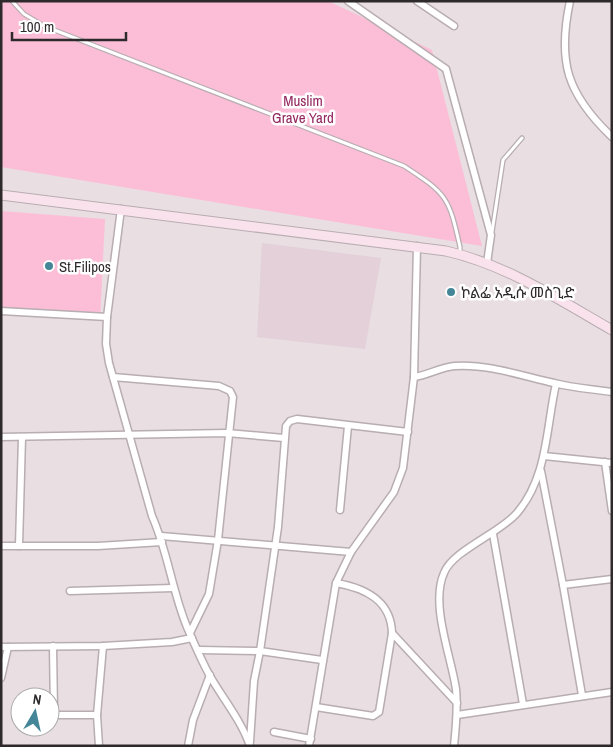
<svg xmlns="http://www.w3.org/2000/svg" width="613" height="747" font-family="'Archivo Narrow','Noto Sans Ethiopic',sans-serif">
<rect width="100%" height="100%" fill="#e9dee2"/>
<path fill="#e3d0d8" d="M262 243 381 258 365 349 257 337Z"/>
<g fill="#fcbed7">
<path d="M1 1H328L432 50 482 246 1 167Z"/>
<path d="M1 211 105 219 100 321 1 310Z"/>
</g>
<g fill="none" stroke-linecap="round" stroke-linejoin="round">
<g stroke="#b8adb1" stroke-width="5.5">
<g id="lane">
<path d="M12 1 24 14 44 26 404 166C447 194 449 197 460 247V253"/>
<path d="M492 232 503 160 522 138"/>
</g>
</g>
<g stroke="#b8adb1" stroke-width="9">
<g id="street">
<path d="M348 1 446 69 491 235 487 263"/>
<path d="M417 1 454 26"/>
<path d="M570 1C557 62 567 94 612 137"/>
<path d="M121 209 107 317 106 344 109 363 152 516C168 552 172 591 187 627 193 641 202 662 210 676 223 699 241 720 250 746"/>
<path d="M1 311 107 317"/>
<path d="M113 377 219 386 230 391 233 397 218 540 209 594 190 633"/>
<path d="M414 377C428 375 441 367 455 366 489 364 522 376 554 383 573 388 593 389 612 392"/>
<path d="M1 437 227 433 284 438"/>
<path d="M544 456 612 463"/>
<path d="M605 462 612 511"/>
<path d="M541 471 563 585"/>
<path d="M340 510 348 426"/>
<path d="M493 534 523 704"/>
<path d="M161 536 351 552"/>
<path d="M1 546H98L162 542"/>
<path d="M19 546 22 437"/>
<path d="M70 591 173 588"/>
<path d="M392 633 457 703"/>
<path d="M53 646 54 713 57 715H97"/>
<path d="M1 647 103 646 172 642 192 638"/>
<path d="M199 650 260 651 254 681 250 742"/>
<path d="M322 660 260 651 278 527 286 426 290 421 297 419 408 432"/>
<path d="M1 678 8 647"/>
<path d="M582 695 563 585 612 579"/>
<path d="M316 707 373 716 379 712 392 633C391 600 365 588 336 583"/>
<path d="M457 715 612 692"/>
<path d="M274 732 311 739"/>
<path d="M99 746 97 715 103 646"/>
<path d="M188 746 193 720 210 675"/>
<path d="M309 746 336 583 351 552 394 492 403 468 414 377 417 246"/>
<path d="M454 746C456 727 458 708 456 689 451 656 430 604 444 573 452 551 500 533 517 513 548 477 546 427 556 384"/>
</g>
</g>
<g stroke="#b8adb1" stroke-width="11">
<path id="secondary" d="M1 195 446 251C507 265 558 299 612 330"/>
</g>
<use href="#lane" stroke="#fff" stroke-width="3"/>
<use href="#street" stroke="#fff" stroke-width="6"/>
<use href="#secondary" stroke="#fae2ec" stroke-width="9"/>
</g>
<g fill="#448697" stroke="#fff" stroke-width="2">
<circle cx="49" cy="266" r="5"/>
<circle cx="451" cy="292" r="5"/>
</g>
<g text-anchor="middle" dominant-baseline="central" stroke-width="5" stroke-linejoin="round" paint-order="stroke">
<g font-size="15" fill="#932760" stroke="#fff">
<text x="303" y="100">Muslim<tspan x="303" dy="17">Grave Yard</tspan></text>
</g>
<g font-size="15" fill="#2e2a2c" stroke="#fff" text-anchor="start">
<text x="59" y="266">St.Filipos</text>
<text x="461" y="292">ኮልፌ አዲሱ መስጊድ</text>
</g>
</g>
<rect width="613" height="747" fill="none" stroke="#2e2a2c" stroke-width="5"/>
<g transform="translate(35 712) rotate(9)"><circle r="24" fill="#ffffff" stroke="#abaaab"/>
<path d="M0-4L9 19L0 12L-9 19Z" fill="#448697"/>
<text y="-8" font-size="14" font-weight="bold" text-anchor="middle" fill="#2e2a2c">N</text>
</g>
<path d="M12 32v8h114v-8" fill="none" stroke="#2e2a2c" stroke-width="2.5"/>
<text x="20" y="32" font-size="15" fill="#2e2a2c" stroke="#ffffff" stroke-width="4" paint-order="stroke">100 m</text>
</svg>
